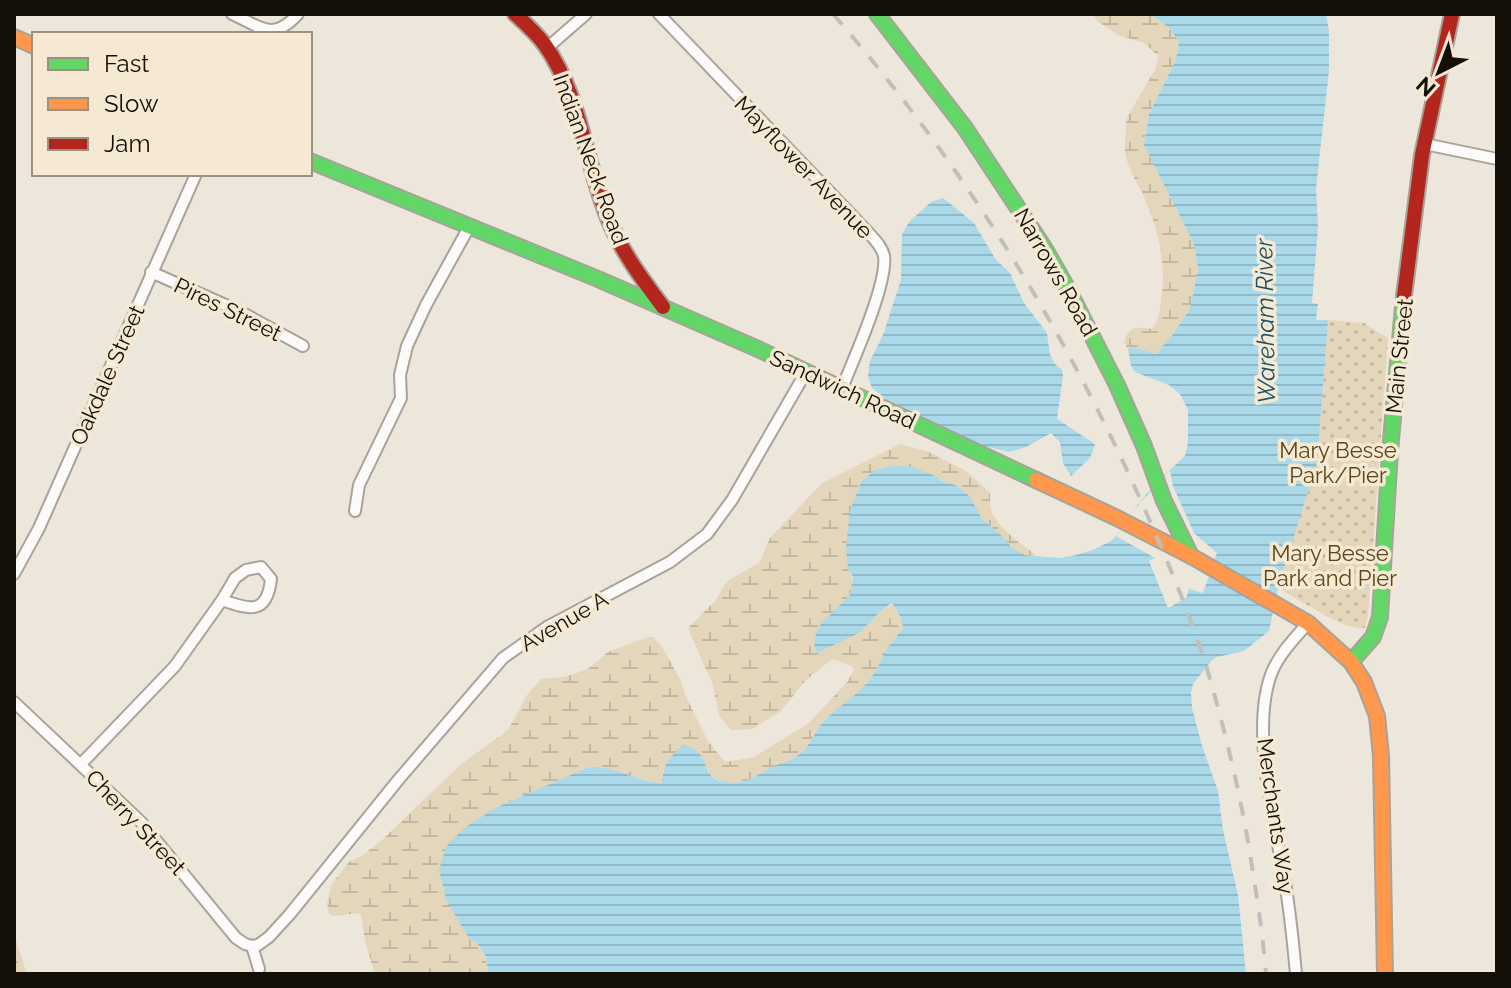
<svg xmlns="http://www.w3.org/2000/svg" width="1511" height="988" font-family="Raleway,sans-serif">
<defs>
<pattern id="wetland-marsh" width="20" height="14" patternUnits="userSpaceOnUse" patternTransform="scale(2)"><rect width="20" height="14" fill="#e4d6bb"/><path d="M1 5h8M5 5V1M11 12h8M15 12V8" fill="none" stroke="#c3b79f"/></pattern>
<pattern id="park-dots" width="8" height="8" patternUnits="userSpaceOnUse" patternTransform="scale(2)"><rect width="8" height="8" fill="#e4d6bb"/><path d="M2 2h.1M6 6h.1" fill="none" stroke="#c3b79f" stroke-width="1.8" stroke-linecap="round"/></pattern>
<pattern id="water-rules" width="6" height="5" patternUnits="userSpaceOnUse" patternTransform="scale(2)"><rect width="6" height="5" fill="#aad9ea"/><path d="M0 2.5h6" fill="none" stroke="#91b9c7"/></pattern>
</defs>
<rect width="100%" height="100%" fill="#ede7db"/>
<g fill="url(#wetland-marsh)">
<path d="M1092 14H1151L1169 28 1179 41 1176 60 1149 114 1144 145 1194 244 1198 269 1190 309 1171 337 1156 354 1134 347 1128 349 1124 342C1129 325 1137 327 1152 329 1159 322 1160 310 1161 300 1167 265 1158 229 1144 197 1138 184 1129 170 1126 157 1123 144 1127 132 1126 119L1156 68 1158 56 1144 43 1118 35 1098 22Z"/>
<path d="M900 444 929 452 966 471 990 493C990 500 990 507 992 513 1000 529 1022 545 1036 555 1016 556 1013 548 1000 535 994 529 986 525 981 518 976 512 974 503 969 496 960 485 947 486 938 477L848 568C855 581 853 592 844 604L854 634C869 628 878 610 893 604L901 619 903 628C898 634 892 641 888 648 882 658 877 670 869 680 859 693 841 706 828 717 816 727 813 742 802 752 793 760 785 762 775 766 769 768 765 773 759 776 739 785 716 789 706 766L663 770V783C638 782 612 764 589 767L497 807 464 828 477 943 485 956 489 974H375L365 941 361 915 358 913 334 916 329 914 327 903 331 885 349 862 363 855 383 839 460 765 508 730 527 695 541 679 565 677 588 669 608 652 648 637H653L661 645 681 681 687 699 708 741 725 762 754 757 809 723 848 681 854 670 852 666 832 659 805 681 781 711 752 729 731 730 719 716 713 685 689 631V627L716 600 727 581 759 563 770 538 821 484Z"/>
<path d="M14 935 15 937 27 974H14Z"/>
</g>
<path fill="url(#park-dots)" d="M1328 320 1364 323 1388 338 1368 616 1365 628C1346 632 1297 598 1278 588L1291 547 1320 422Z"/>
<g fill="url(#water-rules)">
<path d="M1151 14H1326L1329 31V70L1316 189 1318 227 1312 303 1318 304 1316 320H1328L1317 462 1278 588 1269 631 1244 651 1217 657 1212 660 1193 684 1191 693 1192 708 1202 746 1218 791 1223 830 1238 895 1246 974H489L485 955 477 943 469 938 447 902 439 870 446 847 464 828 497 807 589 767C612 764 637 782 662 783 664 762 668 759 683 745 688 747 695 749 699 753 707 763 706 777 720 781 743 787 753 777 772 767 784 761 792 762 804 750 812 742 816 729 825 720 839 706 858 695 870 679 877 670 882 658 888 647 893 641 898 634 903 628L901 618 893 604H890L880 612 859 633 819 652H816L814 647 816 633 820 625 850 595 853 577 848 568 846 548 850 511 861 482 874 471 891 466H909L938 477 942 481 958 486 970 497 982 519 1000 534 1012 548 1025 555 1060 558 1076 555 1093 550 1111 541 1121 531 1130 514 1155 484 1185 456 1188 442V410L1180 394 1169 385 1135 372 1131 366 1128 349 1134 347 1156 354 1171 337 1190 309 1198 269 1194 244 1144 145 1149 114 1176 60 1179 41 1169 28Z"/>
<path d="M943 198 974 223 996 260 1010 273 1024 303 1047 333 1050 355 1055 364 1062 370 1063 376 1057 419 1095 444 1090 458 1071 476 1063 463 1060 442 1051 433 1026 447 1010 452 979 445 887 400 872 388 868 376 870 361 883 335 901 280 902 234 909 222 931 202Z"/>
</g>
<path fill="#ede7db" d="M1170 470 1173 486 1194 533 1217 553 1203 593 1189 589 1186 598 1168 608 1149 561 1155 558 1116 536 1121 531 1130 514Z"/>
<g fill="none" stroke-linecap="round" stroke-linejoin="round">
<g stroke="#a7a39a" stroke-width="14">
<g id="street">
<path d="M232 14C260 26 272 43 298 14"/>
<path d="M659 14 866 230C873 238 882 246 884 256 888 283 853 361 842 388"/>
<path d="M547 48 586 14"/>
<path d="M1425 144 1497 159"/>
<path d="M151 272 239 311 303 346"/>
<path d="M355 511 359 485 401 398 400 375 407 346 426 305 469 227"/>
<path d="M14 574 39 528 196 174"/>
<path d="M14 702 141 822 236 938 245 944 252 946"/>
<path d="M81 764 175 666 222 600 235 578 246 570 261 567 271 579C267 615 250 610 222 600"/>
<path d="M252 946 258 945 269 937 290 914 399 779 503 658 547 627 670 562 707 534 732 500 806 372"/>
<path d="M252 946 259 969"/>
<path d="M1296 974C1293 941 1290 909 1284 877 1274 819 1250 727 1272 672 1280 653 1295 638 1308 623"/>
</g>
</g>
<g stroke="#a7a39a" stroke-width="18">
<g id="fast">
<path d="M877 14 965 128 1045 249 1069 291 1117 385 1144 446 1164 501 1191 556"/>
<path d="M310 161 598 279 758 349 1036 480"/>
<path d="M1351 662 1373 637 1380 617 1390 451 1404 296"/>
</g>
</g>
<g stroke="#a7a39a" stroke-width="18">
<g id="slow">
<path d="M14 37 34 46"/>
<path d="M1036 480 1117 518 1191 556 1308 623 1351 662 1364 682 1377 716 1381 756 1385 974"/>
</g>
</g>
<g stroke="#a7a39a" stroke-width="18">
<g id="jam">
<path d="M515 14C526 24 536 33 545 45 581 96 585 162 608 218 621 251 642 279 663 307"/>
<path d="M1404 296 1422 155 1452 14"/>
</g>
</g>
<use href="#street" stroke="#fcfbfa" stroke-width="10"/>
<use href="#fast" stroke="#63d668" stroke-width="14"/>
<use href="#slow" stroke="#ff974d" stroke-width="14"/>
<use href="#jam" stroke="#b3261e" stroke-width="14"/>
<path stroke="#c1bfbc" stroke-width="4" stroke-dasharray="14 14" stroke-linecap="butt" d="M833 14C958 158 1058 318 1137 492 1163 550 1189 610 1208 672 1226 734 1241 797 1251 860 1257 898 1263 935 1266 974"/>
</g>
<g text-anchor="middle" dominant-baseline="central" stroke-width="7" stroke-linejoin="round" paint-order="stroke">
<g font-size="22" fill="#141008" stroke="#f5e9d3">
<text transform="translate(591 159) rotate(70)">Indian Neck Road</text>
<text transform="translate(804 167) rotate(46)">Mayflower Avenue</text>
<text transform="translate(1056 272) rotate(60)">Narrows Road</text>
<text transform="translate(228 309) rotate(26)">Pires Street</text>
<text transform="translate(1399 356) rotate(-84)">Main Street</text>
<text transform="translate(107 375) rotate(-66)">Oakdale Street</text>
<text transform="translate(843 389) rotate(25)">Sandwich Road</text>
<text transform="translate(564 621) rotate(-30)">Avenue A</text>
<text transform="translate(1276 816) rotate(82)">Merchants Way</text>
<text transform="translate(136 822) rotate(47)">Cherry Street</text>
</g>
<g font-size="22" fill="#5b4619" stroke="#f5e9d3">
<text x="1338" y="450">Mary Besse<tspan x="1338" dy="25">Park/Pier</tspan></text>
<text x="1330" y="553">Mary Besse<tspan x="1330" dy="25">Park and Pier</tspan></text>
</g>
<g font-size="24" font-style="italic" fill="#1a5167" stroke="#f5e9d3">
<text transform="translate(1265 321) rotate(-91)">Wareham River</text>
</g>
</g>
<rect width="1511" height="988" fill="none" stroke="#141008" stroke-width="32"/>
<rect x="32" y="32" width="280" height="144" fill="#f5e9d3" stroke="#9b9282" stroke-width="2"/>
<rect x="48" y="58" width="40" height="12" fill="#63d668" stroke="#9b9282" stroke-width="2"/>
<text x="104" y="72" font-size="24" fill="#141008">Fast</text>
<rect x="48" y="98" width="40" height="12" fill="#ff974d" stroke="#9b9282" stroke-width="2"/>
<text x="104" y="112" font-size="24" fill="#141008">Slow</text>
<rect x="48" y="138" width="40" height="12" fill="#b3261e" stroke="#9b9282" stroke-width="2"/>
<text x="104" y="152" font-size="24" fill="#141008">Jam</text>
<g transform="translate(1439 72) rotate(222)" stroke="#f5e9d3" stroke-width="6" paint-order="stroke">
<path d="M0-6L14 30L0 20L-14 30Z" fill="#141008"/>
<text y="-12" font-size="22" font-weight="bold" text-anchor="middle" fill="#141008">N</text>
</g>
</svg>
